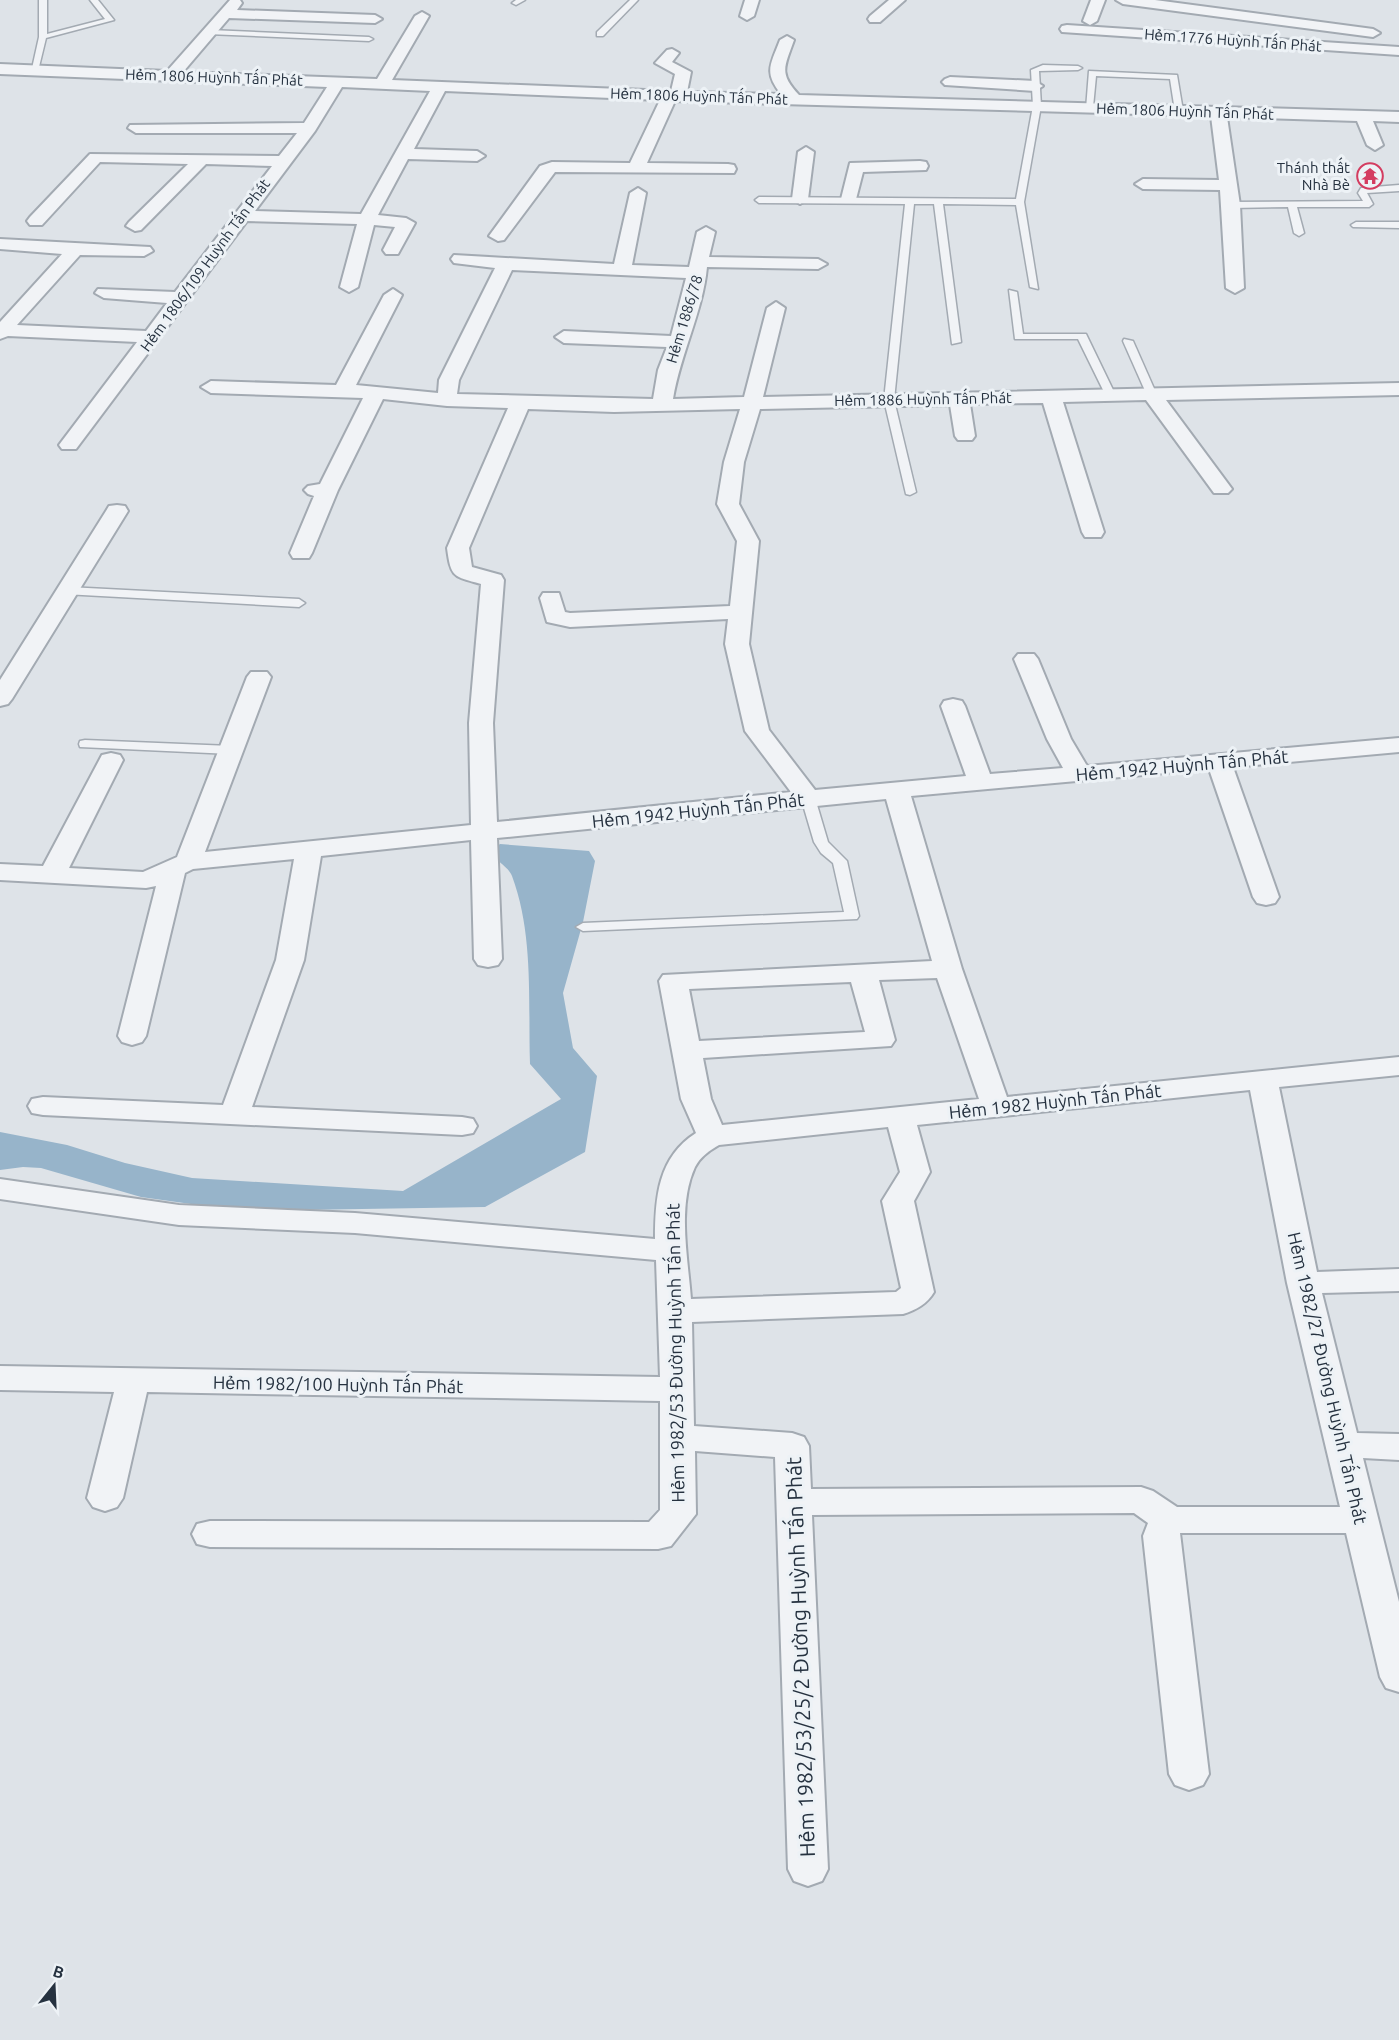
<svg xmlns="http://www.w3.org/2000/svg" width="1399" height="2040" font-family="Ubuntu,sans-serif">
<rect width="100%" height="100%" fill="#dee3e8"/>
<path fill="#97b4ca" d="M500 844 589 851 595 861 583 922 563 993 573 1048 597 1076 585 1152 485 1207 241 1211 141 1197 41 1168 23 1167 0 1170V1132L67 1145 125 1163 192 1178 403 1191 561 1099 530 1064C528 1002 534 935 512 876 508 866 496 862 491 851Z"/>
<g fill="none" stroke-linecap="round" stroke-linejoin="round">
<g stroke="#a3aab2" stroke-width="3">
<g id="service">
<path d="M39 0H47V34L105 19 90 0H98L114 20 46 38 38 71 31 73 39 37Z"/>
<path d="M516 0H525L516 5 512 3Z"/>
<path d="M630 0H638L603 36H597V32Z"/>
<path d="M210 30 369 37 373 39 369 41 207 34Z"/>
<path d="M1043 65 1078 66 1082 68 1078 70 1039 71 1041 106 1024 202 1038 289 1030 287 1016 205 943 204 961 342 952 344 934 204H914L894 400 916 492 910 495 906 494 884 400 905 204 759 203 755 200 759 197 1016 199 1033 106 1031 70Z"/>
<path d="M1089 71 1177 75 1183 111 1179 113 1175 111 1170 79 1096 76 1093 107 1086 109Z"/>
<path d="M1399 185V191L1367 193 1373 204 1369 207H1297L1304 233 1299 236 1294 233 1288 207 1231 208 1227 205 1231 202 1363 201 1358 193 1361 188Z"/>
<path d="M1356 222H1399V228L1353 227 1351 225Z"/>
<path d="M1009 290 1017 292 1023 334H1086L1115 394 1114 396 1105 394 1078 339H1015Z"/>
<path d="M1124 339 1133 341 1156 393 1155 395 1146 393 1123 341Z"/>
<path d="M68 587 299 599 305 603 299 607 64 594V588Z"/>
<path d="M85 740 231 746 238 750 231 754 80 747 79 744 80 741Z"/>
<path d="M808 794 815 798 828 842 847 861 859 916 857 919 583 931 576 927 583 923 844 912 833 863 821 853 814 842 801 798Z"/>
</g>
</g>
<g stroke="#a3aab2" stroke-width="4">
<g id="minor">
<path d="M230 0H240L242 3 237 10 375 15 382 19 375 23 229 18 183 72 377 79 415 16 422 12 429 16 392 80 671 91 675 74 655 63 667 50 672 49 679 53 672 62 691 72 687 92 781 94C763 72 771 64 780 40L787 36 794 40C785 66 778 73 799 95L1399 112V122L1373 121 1383 145 1375 150 1367 145 1357 121 1227 117 1240 205 1244 288 1235 293 1226 288 1220 190 1143 189 1135 184 1143 179 1219 180 1211 116 675 101 647 163 728 164 734 165 736 169 734 173 555 172 504 240 498 241 489 236 540 166 552 162 630 163 660 100 445 91 414 149 477 151 485 156 477 161 408 159 378 215 406 218 415 223 398 254H386L383 250 395 227 374 225 358 287 349 292 340 287 357 224 247 221 76 449H62L59 445 62 441 137 342 8 336 0 339V322L62 254 0 249V239L150 247 153 251 144 256 80 255 17 325 146 331 167 303 104 298 95 293 98 289 175 292 272 166 206 164 141 230 135 231 126 226 129 222 188 164 100 162 42 225H30L27 221 30 217 90 154 279 156 297 133H136L128 128 130 125 304 123 327 87 0 74V64L167 71ZM342 87 430 91 361 214 255 211 315 131Z"/>
<path d="M745 0H759L754 16 747 20 740 16Z"/>
<path d="M889 0H905L880 22H870L868 19 870 16Z"/>
<path d="M1091 0H1105L1097 21 1090 25 1083 21Z"/>
<path d="M1116 0H1155L1373 29 1380 33 1373 37 1123 4Z"/>
<path d="M1067 25 1399 47V55L1062 32 1060 29 1062 26Z"/>
<path d="M950 77 1035 81 1043 86 1035 91 945 85 942 82 945 79Z"/>
<path d="M806 147 814 152 808 199 800 204 792 199 798 152Z"/>
<path d="M920 161 926 162 928 166 926 170 863 172 855 203H843L841 199 850 163Z"/>
<path d="M638 188 646 193 632 265 689 267 697 232 706 227 715 232 709 257 818 259 827 264 818 269 707 267C703 311 680 355 673 399L744 397 767 308 776 302 785 308 763 397 1399 383V395L1166 400 1232 489 1228 493H1214L1146 400 1063 402 1104 532 1101 537H1085L1082 532 1043 403 970 404 975 436 972 440H958L955 436 950 405 760 409 744 462 739 504 759 541 749 644 769 730 815 790 966 776 941 706 944 701 953 699 962 701 965 706 990 774 1063 768 1047 739 1014 659 1018 654H1034L1038 659 1071 739 1087 766 1399 738V752L1233 767 1279 897 1275 903 1266 905 1257 903 1253 897 1209 769 911 796 962 969 1007 1097 1399 1057V1075L1279 1087 1317 1272 1399 1269V1291L1322 1293 1357 1433 1399 1434V1460L1363 1458 1399 1602V1692L1386 1688 1380 1677 1346 1533H1180L1209 1774 1203 1785 1189 1790 1175 1785 1169 1774 1143 1536 1148 1523 1134 1513 812 1515 828 1869 822 1881 808 1886 794 1881 788 1869 775 1457 695 1451 696 1514 671 1546 658 1549 210 1547 197 1544 192 1534 197 1524 210 1521 649 1522 660 1510V1401L147 1392 123 1498 117 1507 105 1511 93 1507 87 1498 114 1392 0 1390V1366L660 1377 656 1260 355 1233 179 1225 0 1199V1179L179 1205 355 1213 655 1239C655 1198 658 1157 696 1133L681 1099 659 981 663 975 932 961 886 799 497 838 502 959 498 965 488 967 478 965 474 959 471 840 321 856 304 960 252 1107 462 1117 473 1119 477 1126 473 1133 462 1135 43 1115 32 1113 28 1106 32 1099 43 1097 223 1105 276 960 294 859 193 869 185 873 146 1036 142 1042 132 1045 122 1042 118 1036 156 886 146 888 0 880V864L43 866 102 755 111 753 120 755 123 760 69 868 143 872 177 857 247 677 251 672H267L271 677 205 852 471 825 469 723 481 584C453 576 451 578 447 548L508 408 447 406 383 399 338 490 312 553 309 558H293L290 553 314 496 308 494 304 490 308 486 320 484 363 398 211 393 201 387 211 381 336 385 384 295 393 289 402 295 356 385 438 393 439 380 495 268 454 263 451 259 454 255 614 264 630 193ZM512 270 686 278 671 336 564 331 555 337 564 343 667 347 658 370 653 399 457 394 459 380ZM528 409 614 412 740 409 724 462 717 504 737 541 730 606 570 613 565 612 559 593H543L540 598 547 622 570 627 728 619 725 644 745 731 791 792 497 822 493 723 504 580 501 575 472 567 469 548ZM937 978 979 1099 722 1125 711 1099 703 1058 891 1046 895 1040 879 980ZM851 982 865 1032 699 1041 689 989ZM1250 1090 1287 1283 1340 1507H1177L1153 1491 1141 1487 811 1489 809 1446 804 1437 792 1433 694 1426 692 1322 903 1314C916 1310 927 1304 934 1292L914 1201 930 1172 917 1125ZM888 1127 900 1172 882 1201 901 1288 896 1292 691 1299C688 1258 677 1206 695 1167 700 1157 710 1150 719 1145Z"/>
<path d="M117 505 125 506 128 511 12 699 8 704 0 706V680L106 511 109 506Z"/>
</g>
</g>
<use href="#service" fill="#f1f3f6" fill-rule="evenodd"/>
<use href="#minor" fill="#f1f3f6" fill-rule="evenodd"/>
</g>
<defs>
<g id="temple-ring" transform="scale(1.35)"><circle r="9.5" fill="#edf2f6" stroke="#d43c60" stroke-width="1.5"/><path d="M0-6L5-2H3V0L6.5 2.5H4V6H1.5V3h-3V6H-4V2.5H-6.5L-3 0V-2H-5Z" fill="#d43c60"/></g>
</defs>
<g fill-rule="evenodd">
<use href="#temple-ring" x="1370" y="176"/>
</g>
<g text-anchor="middle" dominant-baseline="central" stroke-width="6" stroke-linejoin="round" paint-order="stroke">
<g font-size="15" fill="#263240" stroke="#edf2f6">
<text transform="translate(1233 40) rotate(4)">Hẻm 1776 Huỳnh Tấn Phát</text>
<text transform="translate(214 77) rotate(2)">Hẻm 1806 Huỳnh Tấn Phát</text>
<text transform="translate(699 96) rotate(2)">Hẻm 1806 Huỳnh Tấn Phát</text>
<text transform="translate(1185 111) rotate(2)">Hẻm 1806 Huỳnh Tấn Phát</text>
<text transform="translate(205 265) rotate(-54)">Hẻm 1806/109 Huỳnh Tấn Phát</text>
<text transform="translate(684 319) rotate(-73)">Hẻm 1886/78</text>
<text transform="translate(923 399) rotate(-1)">Hẻm 1886 Huỳnh Tấn Phát</text>
</g>
<g font-size="15" fill="#263240" stroke="#edf2f6" text-anchor="end">
<text x="1350" y="167">Thánh thất<tspan x="1350" dy="17">Nhà Bè</tspan></text>
</g>
<g font-size="18" fill="#263240" stroke="#edf2f6">
<text transform="translate(1182 765) rotate(-5)">Hẻm 1942 Huỳnh Tấn Phát</text>
<text transform="translate(698 810) rotate(-6)">Hẻm 1942 Huỳnh Tấn Phát</text>
<text transform="translate(1055 1101) rotate(-6)">Hẻm 1982 Huỳnh Tấn Phát</text>
<text transform="translate(675 1353) rotate(-91)">Hẻm 1982/53 Đường Huỳnh Tấn Phát</text>
<text transform="translate(1328 1378) rotate(77)">Hẻm 1982/27 Đường Huỳnh Tấn Phát</text>
<text transform="translate(338 1384) rotate(1)">Hẻm 1982/100 Huỳnh Tấn Phát</text>
</g>
<g font-size="21" fill="#263240" stroke="#edf2f6">
<text transform="translate(800 1657) rotate(-92)">Hẻm 1982/53/25/2 Đường Huỳnh Tấn Phát</text>
</g>
</g>
<g transform="translate(54 1986) rotate(18)" stroke="#edf2f6" stroke-width="4.5" paint-order="stroke">
<path d="M0-4.5L10 22L0 15L-10 22Z" fill="#263240"/>
<text y="-9" font-size="16" font-weight="bold" text-anchor="middle" fill="#263240">B</text>
</g>
</svg>
